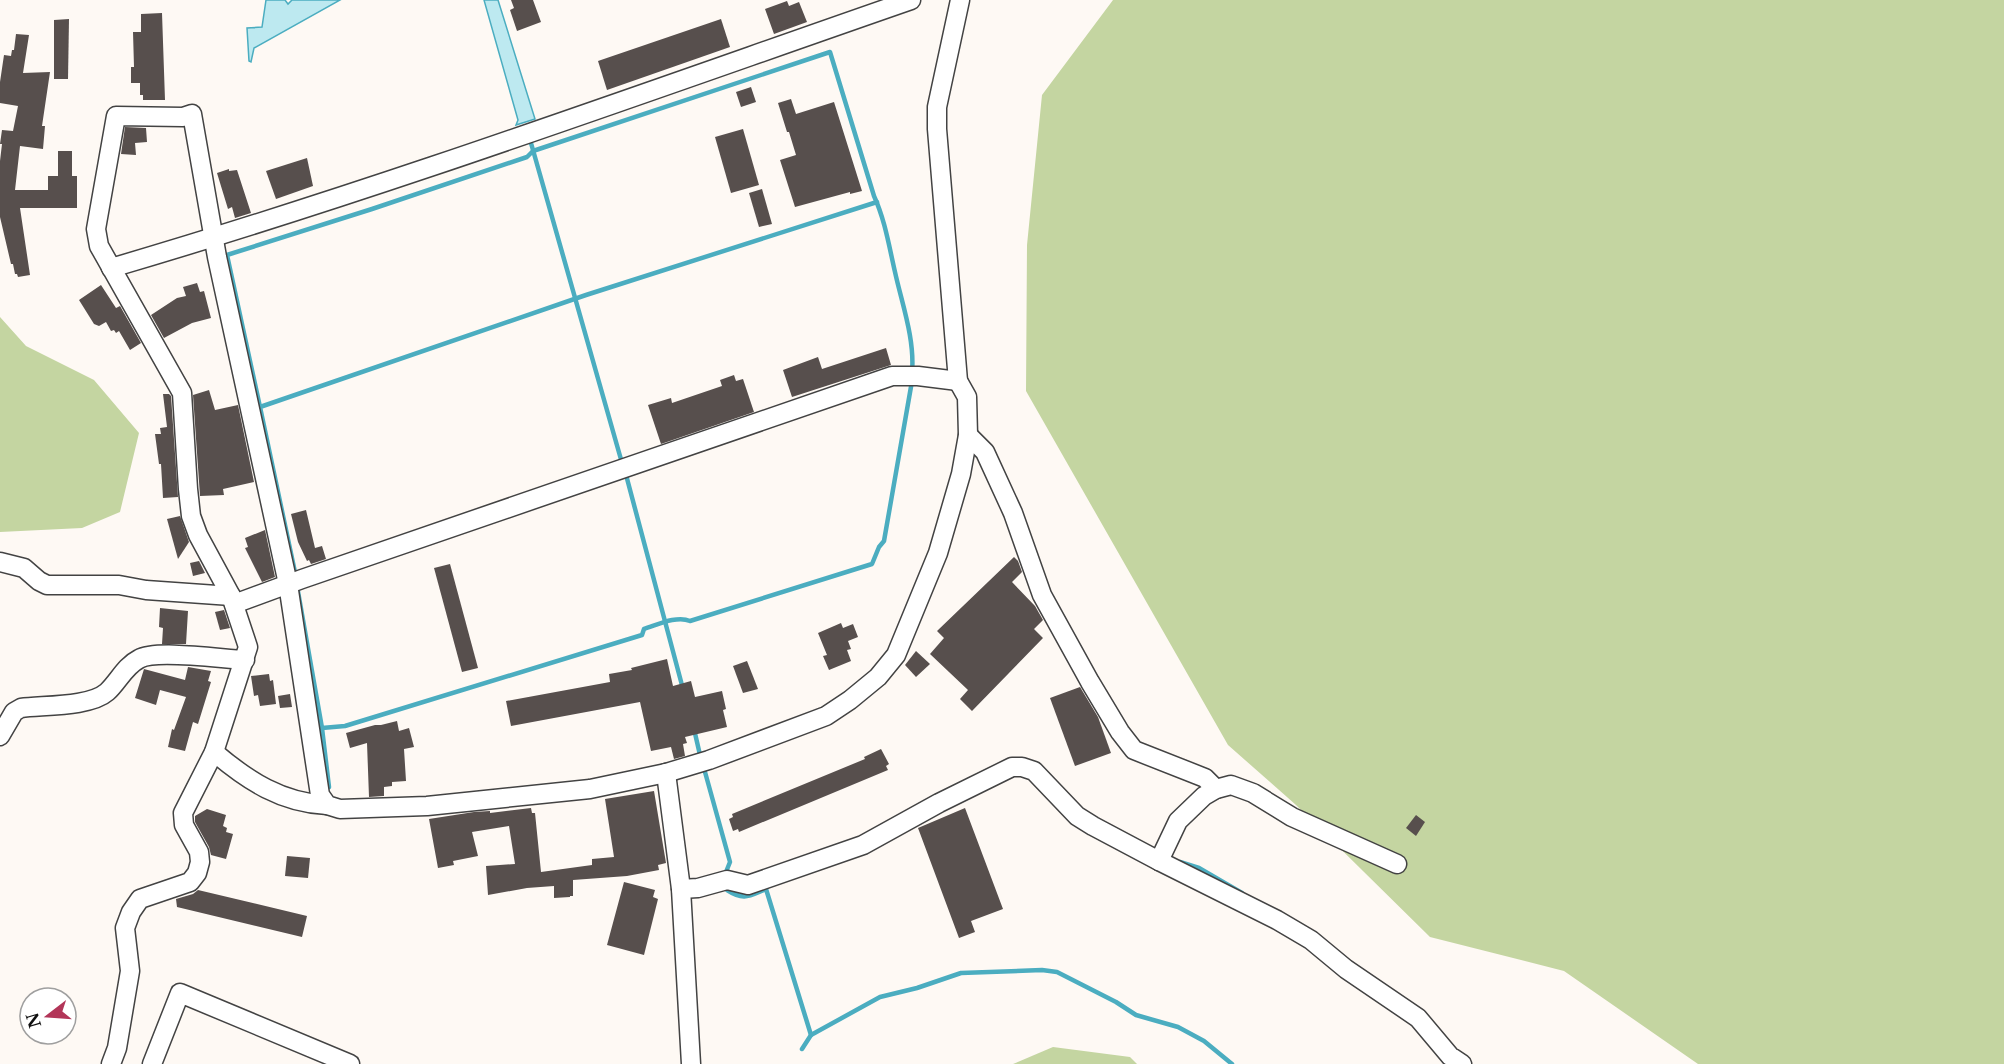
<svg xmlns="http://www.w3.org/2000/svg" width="2004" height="1064" font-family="'Libre Baskerville',serif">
<rect width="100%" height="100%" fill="#fef9f4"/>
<g fill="#c4d5a1">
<path d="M1113 0H2004V1064H1698L1564 971 1430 937 1296 805 1228 745 1026 391 1027 245 1042 95Z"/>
<path d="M0 317 26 346 94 380 139 433 120 512 82 528 0 532Z"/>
<path d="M1053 1047 1130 1057 1137 1064H1013Z"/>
</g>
<g fill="#bde9f0" stroke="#4badc0" stroke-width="1.5">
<path d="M266 0H285L288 4 292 0H340L254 48 251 62 249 61 247 28 262 27Z"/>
<path d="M484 0H498L535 119 516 125 518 120Z"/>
</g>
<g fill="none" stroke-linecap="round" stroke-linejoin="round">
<g stroke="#4badc0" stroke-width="4.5">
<path d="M529 136 622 463"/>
<path d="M260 407 227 255 372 209 527 157 533 151 830 52 874 196C885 220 889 246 895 272 902 304 915 339 912 373"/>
<path d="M625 471 683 689"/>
<path d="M296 577 260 407 586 295 877 202"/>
<path d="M297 586 322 728 329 787"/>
<path d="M322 728 345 726 642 635 644 629C657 625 677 615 690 621L872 564 879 547 884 541 912 381"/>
<path d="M694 729 700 755"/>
<path d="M705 772 730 862 726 872"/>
<path d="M1180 862 1199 868 1242 893"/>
<path d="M726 884 727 890C744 901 749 896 766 889L811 1035 802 1049"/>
<path d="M811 1035 880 997 917 988 961 973 1042 970 1057 972 1116 1002 1136 1015 1178 1027 1204 1041 1232 1064"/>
</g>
</g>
<g fill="#574f4d">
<path d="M511 0H533L541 22 517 31 510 10 514 8Z"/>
<path d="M787 1 789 6 799 2 807 22 774 34 765 9Z"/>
<path d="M162 13 165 100H143V95H140V83H131V67H134L133 32H141V14Z"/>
<path d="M69 19 68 79H54V20Z"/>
<path d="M721 19 730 47 607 90 598 61Z"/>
<path d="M16 34 29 35 23 73 50 72 42 126H45L43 149 20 146 15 190H48V176H58V151H72V176H77V208H20L30 275 18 277 17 274H15L13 264H11L0 217V161L2 144H0L2 130 13 131 18 106 0 103V82L4 55 11 56 12 50H14Z"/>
<path d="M751 87 756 102 741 107 736 92Z"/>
<path d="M791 99 796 114 834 102 862 191 850 194V192L795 207 780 160 796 155 789 132H787L778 103Z"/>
<path d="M125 127 146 128 147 142 135 143 136 155 121 154Z"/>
<path d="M743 129 759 185 731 193 715 137Z"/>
<path d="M307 158 313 186 276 199 266 171Z"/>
<path d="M229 169V171L237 170 251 213 235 218 232 207 228 209 217 173Z"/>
<path d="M762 189 772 224 759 227 749 193Z"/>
<path d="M197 283 200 292 204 291 211 318 192 323 164 338 151 315 177 298 186 296 183 287Z"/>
<path d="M101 285 116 308 120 306 141 343 130 350 119 331 116 333 114 330 111 331 106 322 99 326 94 324 79 300Z"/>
<path d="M886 348 891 365 792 397 783 370 818 357 822 369Z"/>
<path d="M734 375 736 381 743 379 754 412 661 444 648 405 671 398 672 403 722 386 720 380Z"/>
<path d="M209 390 215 410 238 405 254 482 223 489 224 495 200 496 193 395Z"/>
<path d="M163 394H169L171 396 178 497 163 498 161 464H159L155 434H161L160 428 167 427Z"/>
<path d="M306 510 315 548 322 546 326 559 311 564 309 560 307 561 298 542 291 514Z"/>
<path d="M180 516 189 542 178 559 167 519Z"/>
<path d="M265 530 275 577 262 582 245 548 248 547 245 538Z"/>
<path d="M1014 557 1018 561 1022 572 1012 582 1035 606 1043 620 1034 629 1043 638 972 711 960 699 968 690 930 654 944 638 937 631Z"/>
<path d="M199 561 205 573 193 576 190 563Z"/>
<path d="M450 564 478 668 462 672 434 568Z"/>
<path d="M160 608 188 611 186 644H162L163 628 159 627Z"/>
<path d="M224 610 230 628 220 630 215 612Z"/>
<path d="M841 623 843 628 853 624 858 637 848 641 851 649 847 650 851 661 829 670 823 656 827 655 818 633Z"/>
<path d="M916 651 930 664 916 677 905 665Z"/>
<path d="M667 659 673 686 691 681 695 697 722 691 726 709 723 710 727 727 685 737 687 743 683 744 685 756 674 759 671 747 651 751 640 702 511 726 506 701 610 682 609 674 632 670 631 668Z"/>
<path d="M747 661 758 689 743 693 733 666Z"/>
<path d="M188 667 211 671 208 681 211 682 198 724 193 722 185 751 168 747 172 729 174 730 186 697 160 690 156 705 135 698 144 669 185 680Z"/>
<path d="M269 674 270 681 273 680 276 704 260 706 258 695 254 696 251 676Z"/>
<path d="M1080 687 1098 717 1111 753 1075 766 1050 698Z"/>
<path d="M290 694 292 707 280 708 278 696Z"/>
<path d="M397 721 399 731 409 728 414 747 404 749 406 781 392 782V786L384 787V796L369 797 367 743 350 748 346 733 375 725H381Z"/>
<path d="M881 749 889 764 886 766 888 770 739 832 738 829 733 831 729 819 733 817 732 814 865 759 864 757Z"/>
<path d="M654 791 666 863 658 865 659 870 627 876 573 880V896H570V897L554 898V886L527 888 488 895 486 866 515 864 509 826 472 832 478 856 453 861 454 865 438 868 429 819 474 812 490 811V813L531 808 532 813H535L541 872 592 865V859L614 857 605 799Z"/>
<path d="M965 808 1003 909 971 921 975 932 959 938 918 828Z"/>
<path d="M207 809 226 815 223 826 227 828 226 832 233 834 226 859 211 855 209 847 195 822V816Z"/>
<path d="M1416 815 1425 822 1416 836 1406 828Z"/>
<path d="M287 856 310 858 308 878 285 876Z"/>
<path d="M624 882 655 890 653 897 658 899 644 955 607 945Z"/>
<path d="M198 890 307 916 302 937 177 907 176 899 193 894Z"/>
</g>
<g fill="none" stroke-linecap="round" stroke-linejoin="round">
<g stroke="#434343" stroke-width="21">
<g id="minor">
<path d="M111 268C381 189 646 92 911 0"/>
<path d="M968 435 985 452 1013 513 1042 595 1090 682 1120 732 1134 750 1205 778 1216 789"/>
<path d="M0 562 24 568 39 581 47 585H119L146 590 231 596"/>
<path d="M234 604 302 579 892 376H918L958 381"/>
<path d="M0 736 14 712 21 708C43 705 90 707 107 692 118 682 125 666 139 659 156 649 222 659 245 660"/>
<path d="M214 752C248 781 282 803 327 805"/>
<path d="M666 773 681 889 691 1064"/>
<path d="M1159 861 1178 821 1204 796 1216 789 1231 785 1253 793 1292 817 1397 864"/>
<path d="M681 889 698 888 727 880 748 885 863 845 939 803 1012 767H1022L1034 771 1077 816 1093 826 1159 861 1277 920 1311 940 1346 969 1418 1018 1450 1056 1462 1064"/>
<path d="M111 1064 117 1048 130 971 125 928 131 912 140 899 190 882 197 873 200 862 199 852 184 825 183 813 214 752 248 647 231 596 198 535 191 516 188 489 182 393 99 246 96 229 116 116 183 117 192 114 217 257 288 584 320 795 327 805 340 809 427 806 590 789 666 773 709 760 826 716 850 700 878 677 896 655 938 553 961 474 968 435 967 397 958 381 937 129V107L960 0"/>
<path d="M152 1064 180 993 350 1064"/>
</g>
</g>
<use href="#minor" stroke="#fff" stroke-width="18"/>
</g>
<g transform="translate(48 1016) rotate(253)"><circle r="28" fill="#ffffff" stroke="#9f9f9f" stroke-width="1.5"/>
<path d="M0-4.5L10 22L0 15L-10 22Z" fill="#b23558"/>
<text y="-9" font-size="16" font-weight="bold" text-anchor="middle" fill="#101010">N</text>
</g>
</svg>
